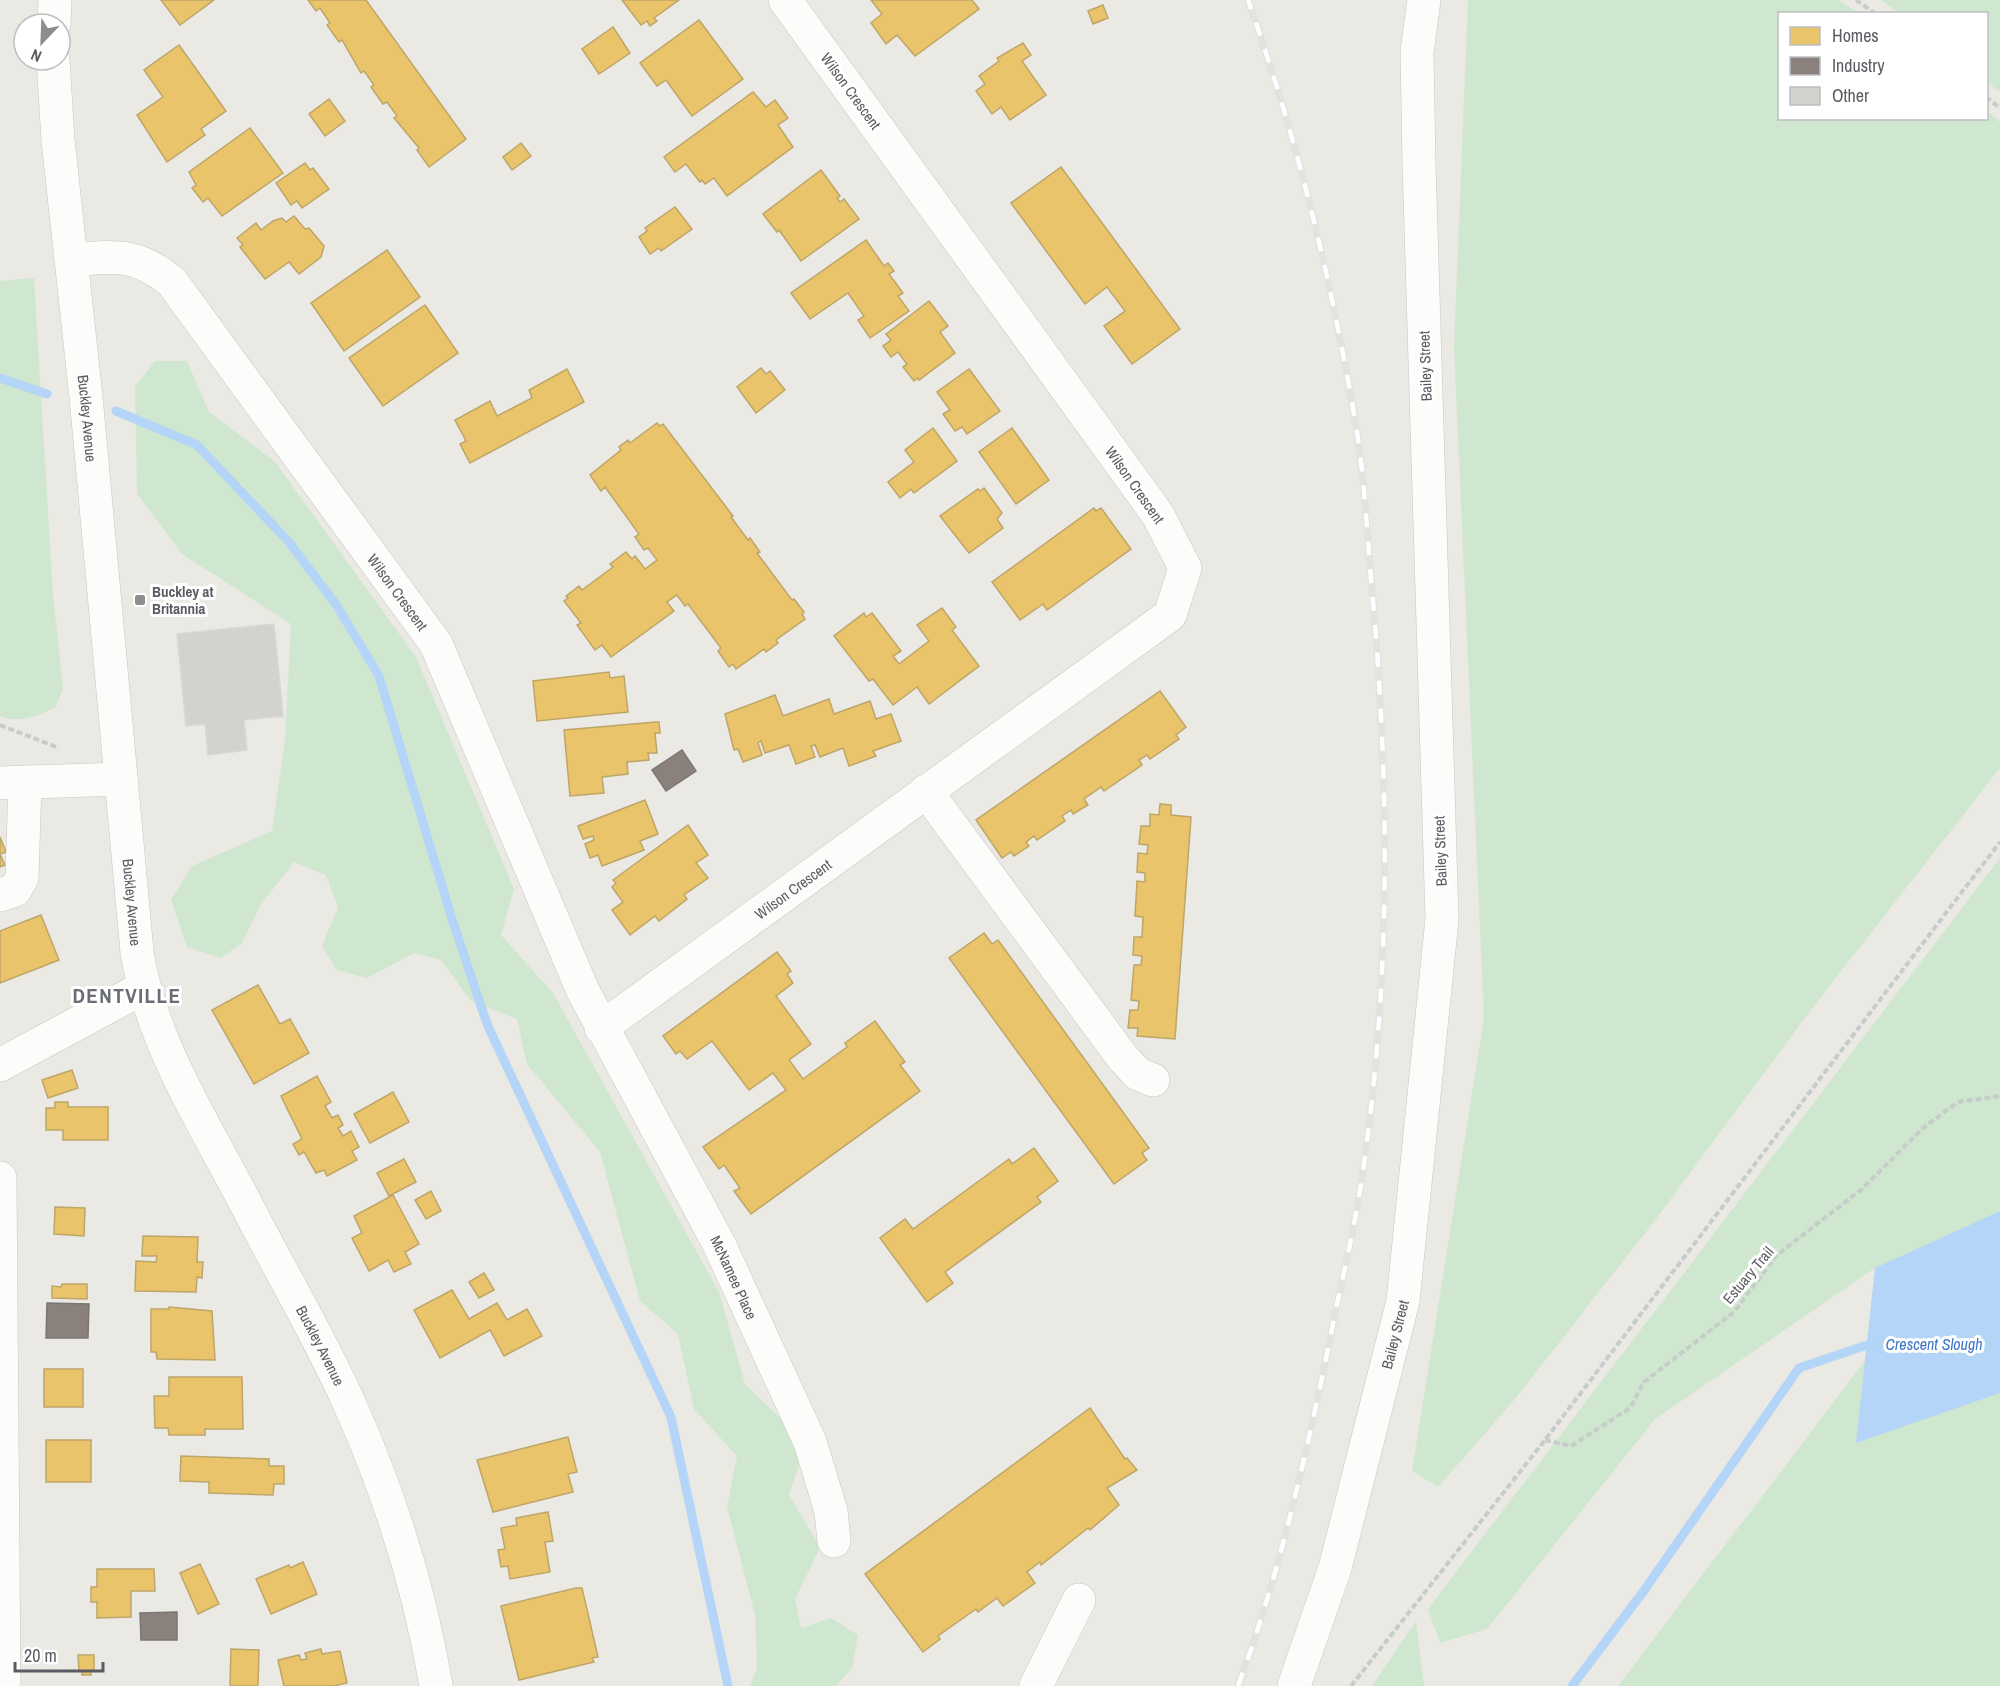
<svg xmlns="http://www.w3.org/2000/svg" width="2000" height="1686" font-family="'Archivo Narrow',sans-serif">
<rect width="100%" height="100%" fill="#eae9e3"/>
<g fill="#d0e7cf">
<path d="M1468 0H1839L1858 13 1780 14V118H1986L1987 111 2000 122V768L1813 1007 1656 1219 1515 1399 1438 1487 1412 1471 1484 1018 1454 348Z"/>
<path d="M1881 0H2000V92L1987 82 1986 14 1899 13Z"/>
<path d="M34 278 53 595 63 688 56 707C38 716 19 724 0 716V281Z"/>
<path d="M155 361H187L209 412 275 462 416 657 514 889 501 935 553 993 719 1292 745 1384 783 1421 800 1462 789 1495 820 1548 795 1599 801 1628 831 1618 858 1635 852 1668 836 1686H750L757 1668 755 1615 727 1507 737 1456 694 1409 678 1334 640 1301 600 1152 527 1064 517 1019 470 1000 441 960 414 953 367 978 337 970 322 946 338 907 326 875 294 862 260 906 242 943 221 958 187 947 171 900 192 866 272 831 285 740 291 624 182 554 137 494 135 387Z"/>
<path d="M2000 858V1686H1618L1962 1233 1875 1268 1655 1419 1487 1629 1440 1643 1428 1609Z"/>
<path d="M1416 1621 1424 1686H1372Z"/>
</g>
<path fill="#b4d5f7" d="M2000 1211V1393L1856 1443 1875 1268Z"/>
<g fill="#e9c46a" stroke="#bea568" stroke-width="1.5">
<path d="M161 0H214L180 25Z"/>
<path d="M308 0H366L466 139 429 167 417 150 419 148 394 118 397 116 387 102 383 104 371 87 374 85 364 71 361 73 342 40 339 42 327 25 330 23 320 8 316 11Z"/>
<path d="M622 0H679L654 18 657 21 650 26 647 21 641 25Z"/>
<path d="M871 0H972L979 9 915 56 897 35 886 44 871 23 882 14Z"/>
<path d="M1103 5 1108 18 1093 24 1088 11Z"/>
<path d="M699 20 743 79 692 116 666 80 657 86 640 63Z"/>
<path d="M613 27 630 53 599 74 582 49Z"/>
<path d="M1023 43 1031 55 1022 61 1046 95 1010 120 1001 107 992 114 976 91 985 84 979 76 999 61 997 58Z"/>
<path d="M179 45 226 111 201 129 205 135 167 162 137 115 163 97 144 70Z"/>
<path d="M753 92 766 107 775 100 788 118 778 125 793 147 727 196 714 178 705 184 702 180 700 182 686 164 675 172 664 157Z"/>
<path d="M329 99 345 121 325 136 309 114Z"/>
<path d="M250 128 283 173 222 216 208 198 203 202 192 188 196 185 189 172Z"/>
<path d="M521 143 531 156 512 170 503 157Z"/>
<path d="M305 163 310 170 313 168 329 189 302 208 297 201 291 205 276 183Z"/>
<path d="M1061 167 1180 329 1132 364 1104 326 1125 311 1107 287 1085 304 1011 203Z"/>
<path d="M821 170 840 196 837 198 840 202 844 199 859 219 801 261 779 230 777 232 763 214Z"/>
<path d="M675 207 692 229 661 251 659 248 650 254 639 237 647 231 645 228Z"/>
<path d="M294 216 305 229 309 228 324 246 321 257 299 274 289 262 265 279 240 247 243 245 237 238 256 223 261 230 273 221 282 218 286 222Z"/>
<path d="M866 240 884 266 888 263 894 271 889 274 903 293 898 296 909 311 870 338 858 320 864 316 848 293 810 319 791 293Z"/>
<path d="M387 250 420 297 344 351 311 303Z"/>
<path d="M929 301 948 326 940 332 955 353 919 380 918 378 914 381 903 367 907 364 898 352 891 357 883 346 891 340 886 334Z"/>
<path d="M425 305 458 353 383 406 349 358Z"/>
<path d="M761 368 766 374 770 371 785 390 756 413 737 387Z"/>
<path d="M567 369 584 402 470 463 460 444 466 441 455 420 490 401 497 416 532 398 529 390Z"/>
<path d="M969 369 1000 411 967 434 962 427 955 431 943 414 950 410 937 392Z"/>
<path d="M657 423 660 426 663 424 733 516 731 517 748 540 750 538 760 552 757 553 792 600 794 599 804 612 802 614 805 619 776 640 778 643 766 652 764 649 736 669 733 664 729 667 718 651 721 648 688 604 685 606 677 595 667 602 674 611 611 657 602 645 595 650 577 625 581 623 564 601 568 598 566 596 579 586 582 590 613 567 610 564 626 552 632 559 635 556 645 569 657 560 648 548 644 550 635 537 639 534 605 487 601 491 590 475 621 450 619 447 628 440 630 443Z"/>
<path d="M933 428 957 461 914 493 911 489 900 498 888 482 914 462 905 450Z"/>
<path d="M1012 428 1049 480 1016 504 979 452Z"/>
<path d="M984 488 1002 513 997 519 1003 528 969 553 940 516 978 489 980 491Z"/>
<path d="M1094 508 1096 511 1101 508 1131 549 1047 610 1043 604 1020 620 992 582Z"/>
<path d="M942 608 956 627 952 630 979 666 929 704 917 687 893 705 873 679 869 681 834 636 864 613 866 617 872 613 901 651 893 656 899 664 929 641 917 625Z"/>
<path d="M609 672 610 678 624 676 628 712 537 721 533 681Z"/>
<path d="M1160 691 1186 727 1176 735 1179 739 1150 759 1147 755 1139 760 1142 765 1104 791 1101 787 1084 799 1088 805 1073 814 1071 810 1062 816 1065 821 1037 840 1034 836 1026 842 1029 846 1014 856 1011 852 1002 858 976 820Z"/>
<path d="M775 695 783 716 829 699 834 714 870 701 876 719 891 714 901 741 873 751 876 756 849 766 843 748 820 757 815 745 811 746 815 757 796 764 789 745 765 753 761 741 758 743 762 755 743 762 738 749 734 750 725 714Z"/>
<path d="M656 722H659L660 733H655L657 753H648L649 760 627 762 628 774 602 777 604 793 570 796 564 730Z"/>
<path d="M645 800 658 834 640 841 644 850 602 866 598 855 590 858 585 844 594 840 593 836 583 839 578 826Z"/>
<path d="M1160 804 1171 805V815L1191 817 1175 1039 1137 1036 1138 1028H1128L1130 1010H1138L1139 1001 1131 1000 1134 965H1141L1142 956 1133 955 1134 937H1142L1143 917 1135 916 1137 881 1145 882V873L1137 872 1138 853 1147 854 1148 845 1139 844 1141 826H1150V814L1159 815Z"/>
<path d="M688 825 708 855 696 863 708 878 684 895 687 899 659 921 655 916 630 935 612 910 623 902 612 887 616 883 613 880Z"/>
<path d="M0 837 6 852 0 854 5 865 0 867Z"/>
<path d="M41 915 59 960 0 983V931Z"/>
<path d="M984 933 992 944 998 940 1149 1148 1142 1153 1147 1160 1114 1184 949 958Z"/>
<path d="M777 952 791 971 787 974 793 983 776 996 811 1044 789 1060 803 1079 847 1047 845 1043 875 1021 905 1062 900 1065 920 1091 751 1214 734 1191 740 1188 724 1165 719 1169 703 1147 786 1090 773 1073 749 1090 712 1041 687 1059 680 1051 676 1054 663 1036Z"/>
<path d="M258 985 280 1024 290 1019 309 1053 254 1084 212 1010Z"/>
<path d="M72 1070 78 1088 48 1098 42 1080Z"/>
<path d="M317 1076 331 1102 325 1106 332 1118 338 1115 343 1125 338 1128 343 1136 351 1131 359 1147 352 1151 357 1160 327 1176 324 1170 316 1173 304 1152 299 1155 293 1144 302 1139 281 1096Z"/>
<path d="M393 1092 409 1122 370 1143 354 1114Z"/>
<path d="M55 1102H68V1107H108V1140H63V1130H46V1108H55Z"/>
<path d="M1034 1148 1058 1181 1037 1197 1041 1202 945 1272 953 1283 927 1302 880 1238 905 1219 913 1229 1009 1159 1012 1164Z"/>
<path d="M404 1159 416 1182 389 1196 377 1173Z"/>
<path d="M431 1191 441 1211 426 1219 415 1200Z"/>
<path d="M393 1195 419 1244 405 1252 411 1264 394 1272 388 1260 369 1271 352 1238 362 1233 354 1216Z"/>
<path d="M55 1207 85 1208 84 1236 54 1234Z"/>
<path d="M143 1236 198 1237 197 1262H203L202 1278 197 1277 196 1292 135 1291 136 1261 156 1262 157 1256H142Z"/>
<path d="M484 1273 494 1290 479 1298 469 1282Z"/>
<path d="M62 1284H87V1299L52 1298V1286L61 1287Z"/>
<path d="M452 1290 469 1319 497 1303 507 1320 527 1309 542 1336 504 1356 490 1330 440 1358 414 1310Z"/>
<path d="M169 1307 212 1311 215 1360 157 1359 156 1352H151V1309H169Z"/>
<rect x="44" y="1369" width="39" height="38"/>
<path d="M169 1377H242L243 1429H205V1435H169L168 1428H155L154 1396H169Z"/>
<path d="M1090 1408 1125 1459 1127 1458 1137 1470 1107 1488 1119 1505 1090 1530 1088 1528 1041 1565 1040 1562 1027 1572 1035 1583 1003 1606 997 1598 978 1612 976 1609 938 1636 940 1639 923 1652 865 1574Z"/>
<path d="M568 1437 577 1472 568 1474 573 1492 493 1512 477 1460Z"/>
<rect x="46" y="1440" width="45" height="42"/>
<path d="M181 1456 269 1459V1466H284V1484H274L273 1495 209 1493V1482L180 1481Z"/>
<path d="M548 1512 553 1541 545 1542 550 1572 510 1579 508 1566 501 1567 498 1550 505 1549 501 1528 517 1525 516 1518Z"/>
<path d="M303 1562 317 1594 271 1614 256 1579 289 1565 290 1568Z"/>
<path d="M200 1564 219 1604 198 1614 180 1573Z"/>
<path d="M97 1569H154L155 1591H131V1617L97 1618V1602H91V1587H97Z"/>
<path d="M576 1588H582L598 1657 592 1658 594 1662 519 1680 501 1606Z"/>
<path d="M231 1649 259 1650 258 1686H230Z"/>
<path d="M321 1649 322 1654 340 1651 347 1683 333 1686H284L278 1660 299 1655 301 1660 307 1659 305 1653Z"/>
<path d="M78 1655H94V1670L91 1671V1675H82V1671H79Z"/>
</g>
<g fill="#8a817c" stroke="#7b7674" stroke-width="1.5">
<path d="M682 750 696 771 666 791 652 770Z"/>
<path d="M47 1303 89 1304 88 1338H46Z"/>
<path d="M177 1612V1640H141L140 1613Z"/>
</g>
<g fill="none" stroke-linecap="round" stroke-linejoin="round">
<g stroke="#b4d5f7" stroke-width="9">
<path d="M0 378 47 394"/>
<path d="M116 411 197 445 288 541 337 606 379 676 452 919 487 1024 671 1417 728 1686"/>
<path d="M1572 1686 1643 1592 1799 1368 1879 1341"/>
</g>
</g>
<path fill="#d3d2ce" stroke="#d9d7d2" stroke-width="1.5" d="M274 624 283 716 244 720 247 750 208 755 205 724 186 726 177 634Z"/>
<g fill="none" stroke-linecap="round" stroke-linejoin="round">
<g stroke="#c6c7c5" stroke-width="34">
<g id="minor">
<path d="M54 24 55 0"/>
<path id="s1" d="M53 60 58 140 86 397 137 952C151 1042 204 1123 246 1204 280 1271 320 1337 350 1405 390 1495 420 1589 436 1686"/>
<path id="s2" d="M73 260C116 256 137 253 172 282L436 644 583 991 719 1244 810 1442 831 1511 834 1541"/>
<path d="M0 783 121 779"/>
<path d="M926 791 1123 1058 1138 1074 1153 1080"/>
<path d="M0 895 15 890 22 878 25 782"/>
<path id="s3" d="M601 1028 1170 615 1185 568 1158 515 785 0"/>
<path d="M0 1065 143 988"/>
<path d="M0 1178 4 1686"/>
<path d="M1036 1686 1079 1600"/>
<path id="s4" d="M1294 1686 1335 1568 1403 1301 1442 919 1419 163 1417 52 1424 0"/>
</g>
</g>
<g stroke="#c6ccc9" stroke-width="4" stroke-dasharray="6 3" stroke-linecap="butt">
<path d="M1856 0 1876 14"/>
<path d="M1986 97 2000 108"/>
<path d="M0 725 59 748"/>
<path d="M1545 1440 1571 1446 1630 1408 1644 1382 1734 1312 1777 1255 1862 1189 1923 1128 1958 1102 2000 1096"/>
<path d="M1351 1686 1545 1440 2000 842"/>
</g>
<use href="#minor" stroke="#fcfcfb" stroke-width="33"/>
<g stroke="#e2e2e1" stroke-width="7">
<path id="rail" d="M1238 1686C1279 1576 1305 1460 1329 1344 1339 1291 1353 1237 1361 1184 1391 987 1390 787 1372 590 1367 536 1365 480 1356 426 1332 282 1297 138 1248 0"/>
</g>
<use href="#rail" stroke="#fff" stroke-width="4.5" stroke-dasharray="14" stroke-linecap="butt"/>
</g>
<rect fill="#8c8d8f" stroke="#fff" stroke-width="2" x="134" y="594" width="12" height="12" rx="3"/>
<g text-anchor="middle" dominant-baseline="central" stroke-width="6" stroke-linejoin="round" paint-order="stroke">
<g font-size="15" fill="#595c62" stroke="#fff">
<text transform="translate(851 91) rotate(54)">Wilson Crescent</text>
<text transform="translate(1425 366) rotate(-92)">Bailey Street</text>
<text stroke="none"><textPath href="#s1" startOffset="360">Buckley Avenue</textPath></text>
<text transform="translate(1135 485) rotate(55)">Wilson Crescent</text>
<text stroke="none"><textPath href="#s2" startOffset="489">Wilson Crescent</textPath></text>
<text transform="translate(1440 851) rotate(-92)">Bailey Street</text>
<text stroke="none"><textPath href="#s3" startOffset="237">Wilson Crescent</textPath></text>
<text stroke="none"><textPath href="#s1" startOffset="846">Buckley Avenue</textPath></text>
<text transform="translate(1748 1275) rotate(-50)">Estuary Trail</text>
<text stroke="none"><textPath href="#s2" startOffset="1254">McNamee Place</textPath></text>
<text stroke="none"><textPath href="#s4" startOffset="366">Bailey Street</textPath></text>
<text stroke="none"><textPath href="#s1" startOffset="1332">Buckley Avenue</textPath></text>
</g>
<g font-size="15" font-weight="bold" fill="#595c62" stroke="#fff" text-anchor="start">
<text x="152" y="591">Buckley at<tspan x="152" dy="17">Britannia</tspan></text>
</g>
<g font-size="16" font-style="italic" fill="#3c74c6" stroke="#fff">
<text x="1934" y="1344">Crescent Slough</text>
</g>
<g font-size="21" font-weight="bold" letter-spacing="1.5" fill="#6a6e74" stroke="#fff">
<text x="127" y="995">DENTVILLE</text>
</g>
</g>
<rect x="1778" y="12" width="210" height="108" fill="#ffffff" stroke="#bdbec0" stroke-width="1.5"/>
<rect x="1790" y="27" width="30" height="18" fill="#e9c46a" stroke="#bdbec0" stroke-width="1.5"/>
<text x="1832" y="42" font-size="18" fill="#595c62">Homes</text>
<rect x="1790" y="57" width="30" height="18" fill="#8a817c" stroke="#bdbec0" stroke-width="1.5"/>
<text x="1832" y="72" font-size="18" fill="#595c62">Industry</text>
<rect x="1790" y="87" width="30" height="18" fill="#d3d2ce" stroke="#bdbec0" stroke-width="1.5"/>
<text x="1832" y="102" font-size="18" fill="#595c62">Other</text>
<g transform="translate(42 42) rotate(203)"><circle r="28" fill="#ffffff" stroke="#bdbec0" stroke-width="1.5"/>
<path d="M0-4.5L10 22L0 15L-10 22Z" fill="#8c8d8f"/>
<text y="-9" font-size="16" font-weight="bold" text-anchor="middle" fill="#595c62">N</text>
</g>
<path d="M15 1662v9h88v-9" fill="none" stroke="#595c62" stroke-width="3"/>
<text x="24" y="1662" font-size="18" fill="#595c62" stroke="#ffffff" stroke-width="4.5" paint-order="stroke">20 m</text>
</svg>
